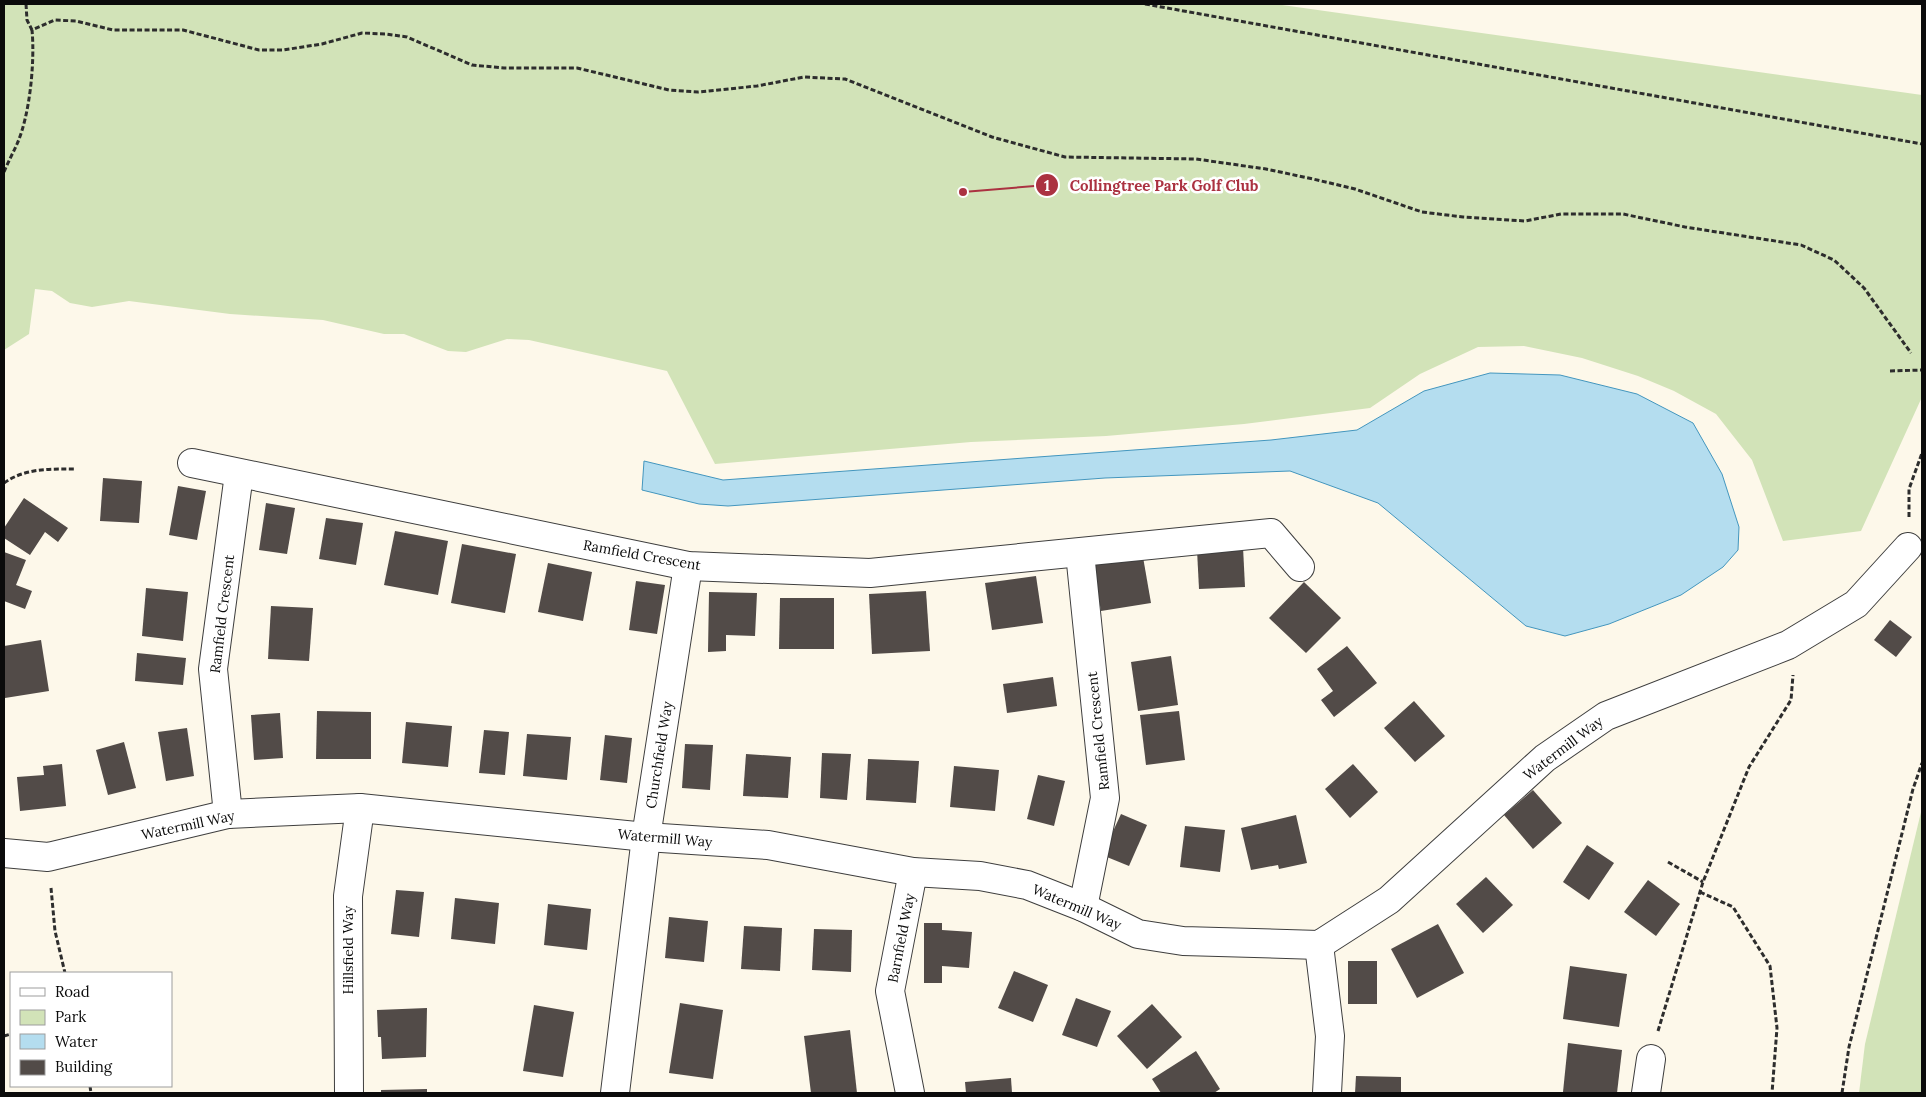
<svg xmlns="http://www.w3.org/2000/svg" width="1926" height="1097" font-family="Lora,serif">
<rect width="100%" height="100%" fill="#fdf8ea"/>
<g fill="#d2e3b8">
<path d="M4 4H1275L1922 95V397L1861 531 1783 541 1752 460 1716 414 1674 391 1638 376 1582 358 1524 346 1478 347 1420 374 1370 408 1244 424 1106 436 971 442 715 464 667 371 529 340 507 339 466 352 448 351 404 334H384L323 320 230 314 129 301 92 307 70 303 52 291 35 289 29 334 4 350Z"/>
<path d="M1922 808V1093H1859L1865 1044Z"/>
</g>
<path fill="#b4ddef" stroke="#4396be" d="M1490 373 1560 375 1637 394 1693 423 1722 474 1739 527 1738 550 1723 567 1681 595 1609 624 1565 636 1526 626 1378 503 1290 471 1105 478 728 506 699 504 642 490 644 461 723 480 1271 440 1357 430 1424 391Z"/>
<g fill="#524b48">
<path d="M103 478 142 481 139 523 100 521Z"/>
<path d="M178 486 206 491 197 540 169 535Z"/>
<path d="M24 498 68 528 58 542 45 532 30 555 4 538V528Z"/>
<path d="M266 503 295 508 287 554 259 550Z"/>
<path d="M326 518 363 523 356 565 319 559Z"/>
<path d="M395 531 448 541 438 595 384 585Z"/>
<path d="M462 544 516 554 505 613 451 603Z"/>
<path d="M1243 547 1245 587 1199 589 1197 550Z"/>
<path d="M4 552 26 560 16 585 32 591 25 609 4 601Z"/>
<path d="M1143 557 1151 603 1101 611 1093 565Z"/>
<path d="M548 563 592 572 583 621 538 612Z"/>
<path d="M1036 576 1043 623 992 630 985 583Z"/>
<path d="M636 581 665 585 657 634 629 630Z"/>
<path d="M1304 582 1341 618 1306 653 1269 618Z"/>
<path d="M146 588 188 592 183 641 142 636Z"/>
<path d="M926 591 930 651 872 654 869 594Z"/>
<path d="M709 592 757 593 755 636 726 635V651L708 652Z"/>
<path d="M780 598H834V649H779Z"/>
<path d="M271 606 313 608 309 661 268 659Z"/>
<path d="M1890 620 1912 637 1896 657 1874 640Z"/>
<path d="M41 640 49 691 5 698 4 646Z"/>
<path d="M1347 646 1377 683 1334 717 1321 700 1333 691 1317 669Z"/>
<path d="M137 653 186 658 183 685 135 681Z"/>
<path d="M1171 656 1178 705 1138 711 1131 662Z"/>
<path d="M1053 677 1057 706 1007 713 1003 684Z"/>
<path d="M1414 701 1445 736 1415 762 1384 728Z"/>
<path d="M317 711 371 712V759H316Z"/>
<path d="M1179 711 1185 760 1146 765 1140 715Z"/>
<path d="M280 713 283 758 254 760 251 715Z"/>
<path d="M406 722 452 726 448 767 402 763Z"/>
<path d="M187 728 194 776 166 781 158 732Z"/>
<path d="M484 730 509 732 505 775 479 773Z"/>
<path d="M527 734 571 737 567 780 523 776Z"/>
<path d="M605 735 632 738 627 783 600 780Z"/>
<path d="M124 742 136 788 108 795 96 750Z"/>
<path d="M685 744 713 745 710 790 682 788Z"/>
<path d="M822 753 851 754 847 800 820 798Z"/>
<path d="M746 754 791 757 788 798 743 796Z"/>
<path d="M868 759 919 761 916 803 866 800Z"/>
<path d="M62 764 66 806 20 811 17 777 44 775 43 766Z"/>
<path d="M1353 764 1378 792 1350 818 1325 789Z"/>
<path d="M954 766 999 770 995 811 950 807Z"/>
<path d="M1038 775 1065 781 1054 826 1027 819Z"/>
<path d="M1533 790 1562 823 1533 849 1504 815Z"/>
<path d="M1121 814 1147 825 1129 866 1102 855Z"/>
<path d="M1296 815 1307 863 1279 869 1278 865 1251 870 1241 828Z"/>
<path d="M1185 826 1225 830 1220 872 1180 867Z"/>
<path d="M1587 845 1614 863 1589 900 1563 882Z"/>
<path d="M1486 877 1513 905 1483 933 1456 904Z"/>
<path d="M1648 880 1680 904 1656 936 1624 912Z"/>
<path d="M396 890 424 892 419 937 391 934Z"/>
<path d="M455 898 499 903 495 944 451 939Z"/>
<path d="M548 904 591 909 587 950 544 945Z"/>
<path d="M669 917 708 921 704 962 665 958Z"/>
<path d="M924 923H942V930L972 932 969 968 942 966V983H924Z"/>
<path d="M1438 924 1464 973 1417 998 1391 949Z"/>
<path d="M744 926 782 928 780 971 741 969Z"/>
<path d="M814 929 852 930 851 972 812 970Z"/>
<rect x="1348" y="961" width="29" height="43"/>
<path d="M1570 966 1627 974 1619 1027 1563 1019Z"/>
<path d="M1014 971 1048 985 1033 1022 998 1008Z"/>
<path d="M1076 998 1111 1011 1097 1047 1062 1035Z"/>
<path d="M680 1003 723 1010 713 1079 669 1073Z"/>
<path d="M1152 1004 1182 1037 1147 1069 1117 1036Z"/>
<path d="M534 1005 574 1012 563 1077 523 1071Z"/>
<path d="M427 1008 426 1057 382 1059 381 1037H378L377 1010Z"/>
<path d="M850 1030 857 1093H811L804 1036Z"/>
<path d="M1568 1043 1622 1050 1617 1093 1563 1092Z"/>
<path d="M1196 1051 1220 1089 1214 1093H1161L1152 1079Z"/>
<path d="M1356 1076 1401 1077V1093H1355Z"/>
<path d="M1011 1078 1012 1093H966L965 1082Z"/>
<path d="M427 1089V1093H381V1090Z"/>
</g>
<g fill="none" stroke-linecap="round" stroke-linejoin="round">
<g stroke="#3e3e3e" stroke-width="30">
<g id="minor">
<path d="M192 463 688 566 870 573 1271 533 1300 567"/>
<path d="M1080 553 1105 798 1083 907"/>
<path d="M228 814 213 669 239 474"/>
<path d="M4 853 48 857 228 814 360 808 646 837 768 845 913 872 980 876 1027 885 1083 907 1138 934 1183 941 1319 945 1389 900 1545 758 1606 716 1788 645 1856 604 1908 547"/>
<path d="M1319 945 1330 1036 1327 1093"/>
<path d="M349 1093 348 896 360 808"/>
<path d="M615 1093 646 837 688 566"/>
<path d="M910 1093 890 991 913 872"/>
<path d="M1646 1093 1651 1059"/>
</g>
</g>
<g stroke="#2d2d2d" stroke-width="3" stroke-dasharray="5 2.5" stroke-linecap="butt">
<path d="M26 4 27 20 32 30"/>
<path d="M1145 4 1922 144"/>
<path d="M4 172C8 162 13 153 17 144 30 115 35 61 32 30L55 20 76 21 113 30H183L259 50H283L322 44 362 33 386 34 407 37 472 65 504 68H577L669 90 698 92 757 86 804 77 845 79 992 137 1065 157 1196 159 1266 169 1313 179 1355 189 1422 212 1463 217 1525 221 1561 214H1623L1685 227 1801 245 1834 260 1848 273 1864 288 1911 353"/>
<path d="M1890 371 1922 370"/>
<path d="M4 483C25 468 50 469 75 469"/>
<path d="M1909 517V489L1922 453"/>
<path d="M1668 862 1703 882"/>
<path d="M51 888 55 931 65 973"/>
<path d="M1700 892 1733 907 1770 966 1777 1028 1772 1093"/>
<path d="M1658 1031 1703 882 1749 767 1791 700 1793 675"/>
<path d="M4 1036 11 1034"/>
<path d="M90 1086 91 1093"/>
<path d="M1842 1093 1849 1047 1913 789 1922 763"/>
</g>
<use href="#minor" stroke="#fff" stroke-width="28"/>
</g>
<g text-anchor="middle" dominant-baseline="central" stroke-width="5" stroke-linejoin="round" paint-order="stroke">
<g font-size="14" fill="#0b0b0b" stroke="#fff">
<text transform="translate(642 555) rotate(10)">Ramfield Crescent</text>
<text transform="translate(222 614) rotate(-83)">Ramfield Crescent</text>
<text transform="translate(1098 731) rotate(-96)">Ramfield Crescent</text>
<text transform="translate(1563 748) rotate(-37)">Watermill Way</text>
<text transform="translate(659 755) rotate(-81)">Churchfield Way</text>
<text transform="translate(188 825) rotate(-12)">Watermill Way</text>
<text transform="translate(665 838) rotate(5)">Watermill Way</text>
<text transform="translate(1077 907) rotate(23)">Watermill Way</text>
<text transform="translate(901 938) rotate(-79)">Barnfield Way</text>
<text transform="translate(348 950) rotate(-90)">Hillsfield Way</text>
</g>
</g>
<path fill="none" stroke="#ab3241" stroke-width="2" d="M963 192L1047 185"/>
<g fill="#ab3241" stroke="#fff" stroke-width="2">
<circle cx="963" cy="192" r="5"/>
<circle cx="1047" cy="185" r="12"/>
</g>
<g font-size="15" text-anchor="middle" font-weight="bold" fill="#fff">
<text x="1047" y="191">1</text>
</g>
<g font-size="15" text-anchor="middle" font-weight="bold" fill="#ab3241" stroke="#fff" stroke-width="5" stroke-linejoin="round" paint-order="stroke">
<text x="1164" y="191">Collingtree Park Golf Club</text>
</g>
<rect width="1926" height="1097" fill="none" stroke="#0b0b0b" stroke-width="10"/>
<rect x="10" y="972" width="162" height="115" fill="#ffffff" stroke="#9d9d9d"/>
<rect x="20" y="988" width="25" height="8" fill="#ffffff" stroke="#9d9d9d"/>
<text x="55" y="997" font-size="15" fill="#0b0b0b">Road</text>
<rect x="20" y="1010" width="25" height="15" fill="#d2e3b8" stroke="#9d9d9d"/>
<text x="55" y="1022" font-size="15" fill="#0b0b0b">Park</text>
<rect x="20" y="1034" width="25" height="15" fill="#b4ddef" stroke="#9d9d9d"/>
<text x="55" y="1047" font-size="15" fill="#0b0b0b">Water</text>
<rect x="20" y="1060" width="25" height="15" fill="#524b48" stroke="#9d9d9d"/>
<text x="55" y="1072" font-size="15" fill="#0b0b0b">Building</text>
</svg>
